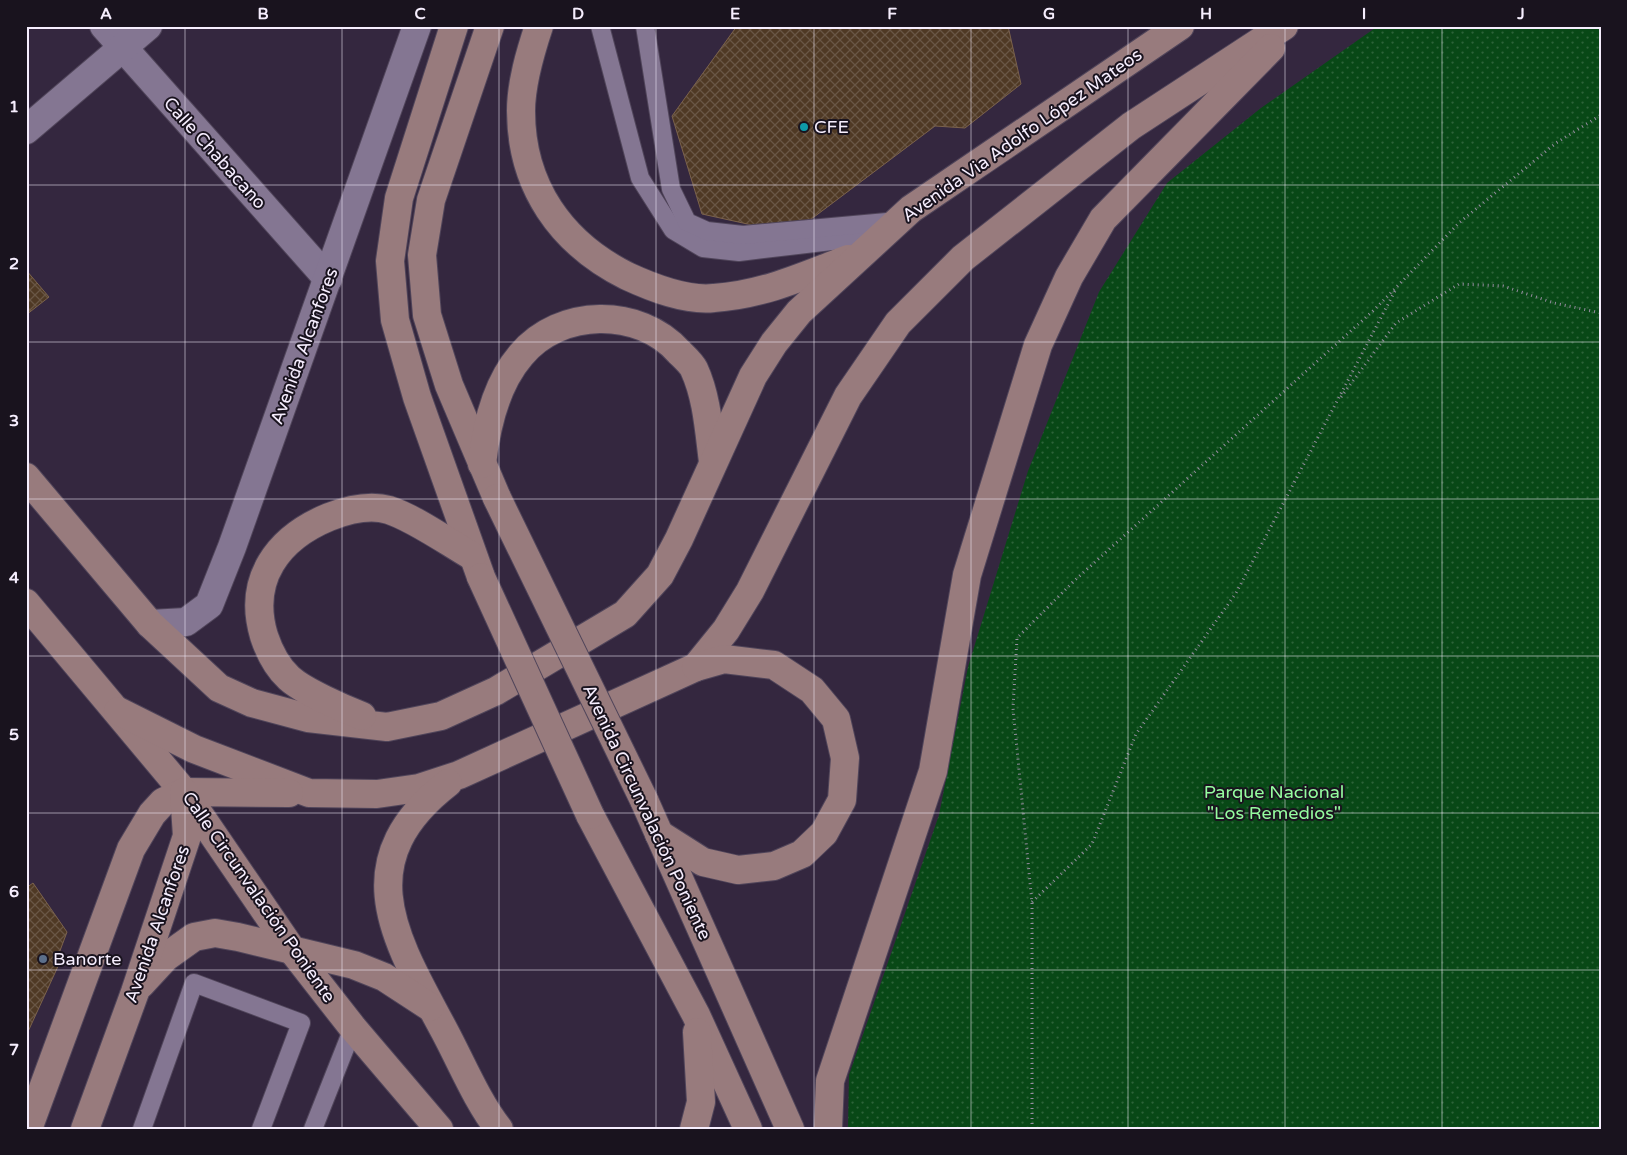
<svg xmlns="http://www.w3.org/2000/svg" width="1627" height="1155" font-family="'Varela Round',sans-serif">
<defs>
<pattern id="park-dots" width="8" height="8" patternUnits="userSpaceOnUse" patternTransform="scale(1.25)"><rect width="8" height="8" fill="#084816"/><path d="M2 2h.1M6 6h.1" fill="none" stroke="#2d6339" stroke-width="1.8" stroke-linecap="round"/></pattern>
<pattern id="building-cross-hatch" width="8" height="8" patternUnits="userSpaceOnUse" patternTransform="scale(1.25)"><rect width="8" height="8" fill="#4f3924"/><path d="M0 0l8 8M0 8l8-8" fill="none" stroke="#695645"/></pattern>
</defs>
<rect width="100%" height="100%" fill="#34273f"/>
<path fill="url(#park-dots)" d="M1378 26H1601V1129H848L849 1075 939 815 968 667 1028 471 1099 292 1167 183 1261 108Z"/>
<g fill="url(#building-cross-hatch)" stroke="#7b624c">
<path d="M737 26H1008L1021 84 965 128 935 126 810 220 752 225 702 214 672 116Z"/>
<path d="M26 270 49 297 26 315Z"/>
<path d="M33 883 67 932 58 956 60 962 26 1036V888Z"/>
</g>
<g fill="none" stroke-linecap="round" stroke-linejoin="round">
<g stroke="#50455a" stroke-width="20">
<g id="service">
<path d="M600 26 640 178 673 230 703 248 739 252 882 235"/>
<path d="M645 26 671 189 687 222 707 231 743 235 898 221"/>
<path d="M142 1129 194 983 301 1023 261 1129"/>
<path d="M313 1129 353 1028"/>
</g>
</g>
<g stroke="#50455a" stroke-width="30">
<g id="minor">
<path d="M104 26 328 279"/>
<path d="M26 130 148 26"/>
<path d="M150 624 186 622 209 605 232 547 417 26"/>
</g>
</g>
<g stroke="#50455a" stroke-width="30">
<g id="secondary">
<path d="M454 26 399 198 390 261 395 320 417 397 481 577"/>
<path d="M490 26 431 200 422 255 427 315 449 385 497 498"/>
<path d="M539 26C530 53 521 83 521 111 521 186 561 243 627 276 653 288 686 301 714 298 762 295 804 276 848 259"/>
<path d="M482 464C486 427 496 384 521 355 560 308 639 307 679 352 684 357 691 363 694 369 707 397 709 431 713 462"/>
<path d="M26 477 150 624 219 688 252 703 308 718 387 727 441 716 496 691 625 614 660 575 679 539 753 376 774 343 799 312 911 209 1180 26"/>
<path d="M26 603 184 792 292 950 353 1028 439 1129"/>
<path d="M118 711 194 749 309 793 377 794 419 788 459 775 696 667 726 630 750 591 848 396 898 323 963 258 1131 126 1284 26"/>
<path d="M362 716C344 709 303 691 289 678 276 666 269 651 264 636 247 579 278 538 329 517 347 510 369 504 389 510 414 518 448 542 472 556"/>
<path d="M448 783C345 863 396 940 445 1032 461 1062 478 1103 499 1129"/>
<path d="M644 800 790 1129"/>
<path d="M590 815 696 1015 748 1129"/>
<path d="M659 834 703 862 738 870 774 866 802 854 824 833 842 800 845 758 836 719 812 690 774 665 724 659 696 667"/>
<path d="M141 984 166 957 194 937 215 933 238 937 354 965 384 977 430 1007"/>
<path d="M28 1129 131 849 152 814 163 802 184 792 289 793"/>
<path d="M85 1129 135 992 187 836 184 792"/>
<path d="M694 1129 701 1102 697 1032"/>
<path d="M828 1129 830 1081 933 771 967 575 1038 345 1069 277 1103 219 1271 48"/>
</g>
</g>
<g stroke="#978da1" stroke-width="3" stroke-dasharray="1 4" stroke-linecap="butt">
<path d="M1341 397 1396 323 1459 284 1503 286 1554 303 1601 313"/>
<path d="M1032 902 1092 844 1136 734 1236 593 1396 289"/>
<path d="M1032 1129V903L1013 708 1017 638 1074 581 1374 310 1460 222 1556 143 1601 115"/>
</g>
<use href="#service" stroke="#847692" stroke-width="18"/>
<use href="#minor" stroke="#847692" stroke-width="28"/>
<use href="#secondary" stroke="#987b7d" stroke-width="28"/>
<g stroke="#50455a" stroke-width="30" stroke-linecap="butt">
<g id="secondary-bridge">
<path d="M497 498 644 800"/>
<path d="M481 577 590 815"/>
</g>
</g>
<use href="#secondary-bridge" stroke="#987b7d" stroke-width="28"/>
</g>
<path fill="none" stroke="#f6eefe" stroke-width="1" stroke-opacity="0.55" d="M185 26V1129M342 26V1129M499 26V1129M656 26V1129M814 26V1129M971 26V1129M1128 26V1129M1285 26V1129M1442 26V1129M26 185H1601M26 342H1601M26 499H1601M26 656H1601M26 813H1601M26 970H1601"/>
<circle fill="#0f9aa8" stroke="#19131e" stroke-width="2" cx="804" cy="127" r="5"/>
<circle fill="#5c6f8a" stroke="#19131e" stroke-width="2" cx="43" cy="959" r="5"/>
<g text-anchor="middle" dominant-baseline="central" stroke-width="4" stroke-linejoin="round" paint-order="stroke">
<g font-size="18" fill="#f6eefe" stroke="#19131e" text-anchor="start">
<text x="814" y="127">CFE</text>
<text x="53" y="959">Banorte</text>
</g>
<g font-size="18" fill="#f6eefe" stroke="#19131e">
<text transform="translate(1022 135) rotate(-35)">Avenida Via Adolfo López Mateos</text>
<text transform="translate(215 153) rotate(48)">Calle Chabacano</text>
<text transform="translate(304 346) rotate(-70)">Avenida Alcanfores</text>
<text transform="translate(647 812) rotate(65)">Avenida Circunvalación Poniente</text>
<text transform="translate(259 897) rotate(55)">Calle Circunvalación Poniente</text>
<text transform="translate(157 924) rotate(-71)">Avenida Alcanfores</text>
</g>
<g font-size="18" fill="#95fc9f" stroke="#19131e">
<text x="1274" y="792">Parque Nacional<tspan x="1274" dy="21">"Los Remedios"</tspan></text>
</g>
</g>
<rect width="1627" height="1155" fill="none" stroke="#19131e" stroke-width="55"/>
<rect x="28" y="28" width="1572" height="1100" fill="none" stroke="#f6eefe" stroke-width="2"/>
<g font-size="16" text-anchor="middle" font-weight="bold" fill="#f6eefe">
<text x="106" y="19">A</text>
<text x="263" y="19">B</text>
<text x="420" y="19">C</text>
<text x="578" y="19">D</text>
<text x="735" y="19">E</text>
<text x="892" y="19">F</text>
<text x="1049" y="19">G</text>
<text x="1206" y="19">H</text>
<text x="1364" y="19">I</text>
<text x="1521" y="19">J</text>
<text x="14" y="112">1</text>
<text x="14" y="269">2</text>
<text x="14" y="426">3</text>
<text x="14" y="583">4</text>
<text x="14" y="740">5</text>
<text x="14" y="897">6</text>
<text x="14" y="1055">7</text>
</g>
</svg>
